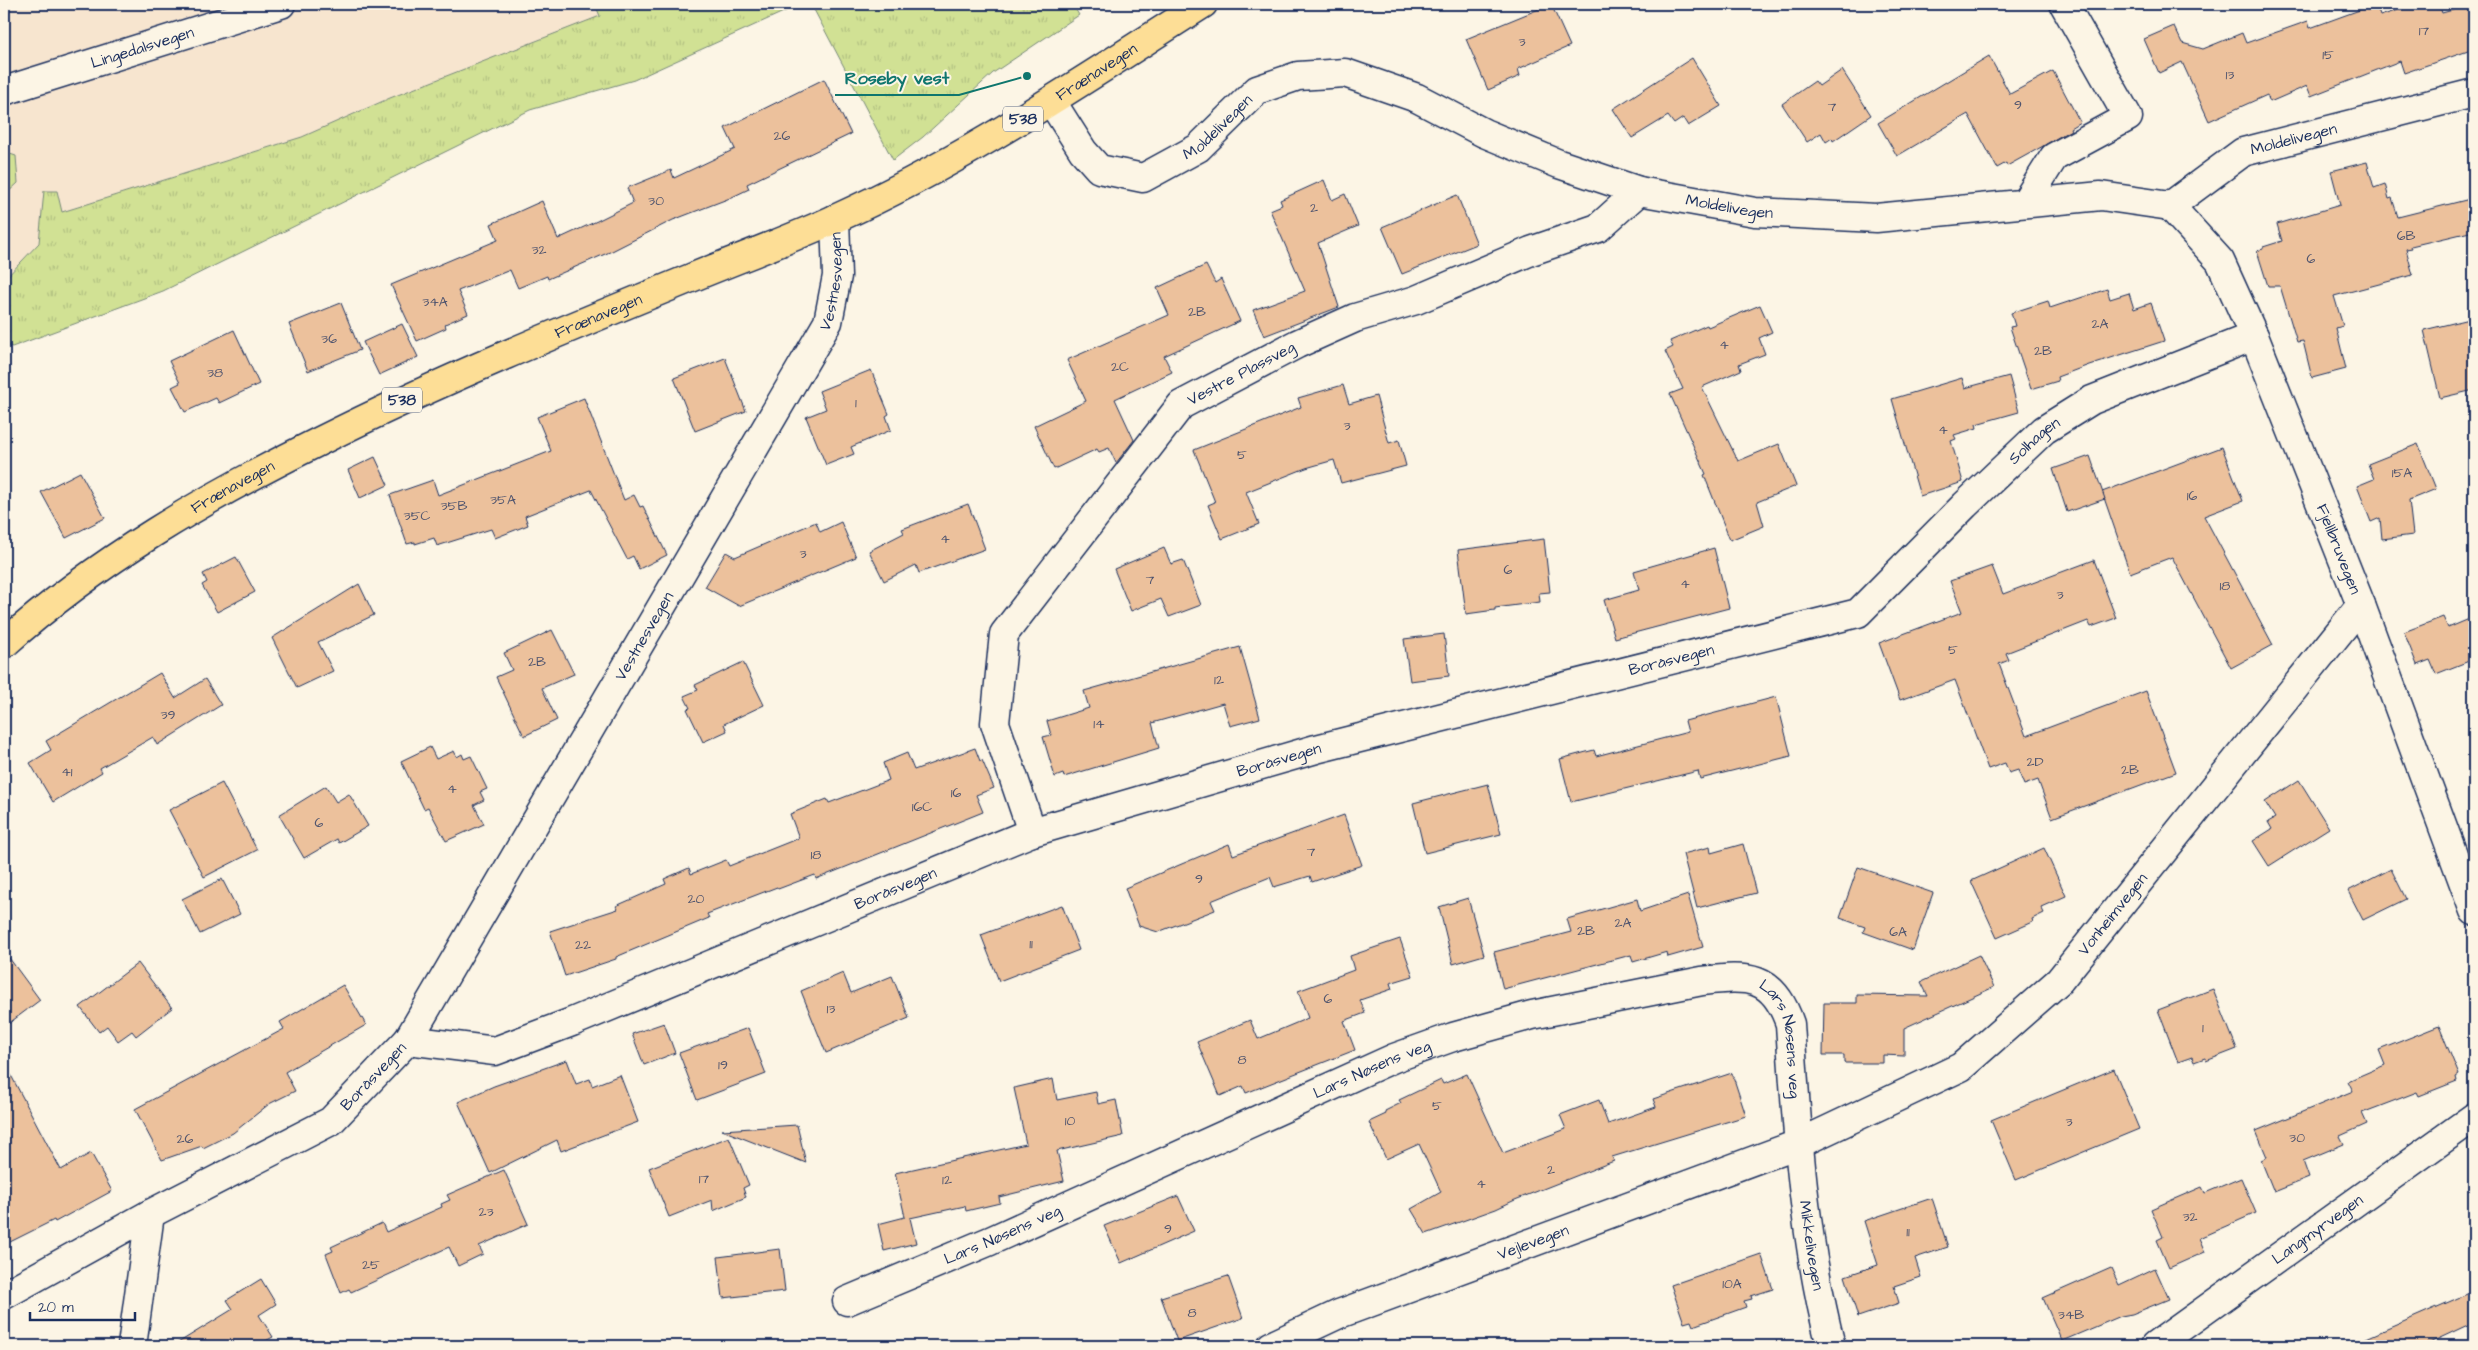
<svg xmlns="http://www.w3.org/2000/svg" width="2478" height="1350" font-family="'Architects Daughter',sans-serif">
<defs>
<pattern id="grass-tufts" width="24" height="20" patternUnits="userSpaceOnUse" patternTransform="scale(1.25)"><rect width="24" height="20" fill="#d1e194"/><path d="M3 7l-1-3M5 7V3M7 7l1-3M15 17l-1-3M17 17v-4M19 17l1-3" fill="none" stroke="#b3c182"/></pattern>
</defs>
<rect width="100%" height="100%" fill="#fcf5e5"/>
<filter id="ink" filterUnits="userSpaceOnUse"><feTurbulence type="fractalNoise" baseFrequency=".02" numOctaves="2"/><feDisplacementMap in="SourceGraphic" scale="10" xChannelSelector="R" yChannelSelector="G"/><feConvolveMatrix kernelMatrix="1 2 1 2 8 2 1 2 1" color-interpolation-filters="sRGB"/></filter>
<g filter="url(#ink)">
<path fill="#f7e5cf" d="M4 4H595L601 16 390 98 302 137 62 212 39 243 4 280Z"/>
<g fill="url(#grass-tufts)" stroke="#768879">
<path d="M595 4H801L634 80 530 110 163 291 12 347 4 344V280L39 243 44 191H57L62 212 302 137 390 98 600 16Z"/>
<path d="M811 4H1072L1079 15 993 73 923 137 893 160Z"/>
<path d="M4 152 16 156 18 183 5 195Z"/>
</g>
<g fill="#ecc19c" stroke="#1b2f5e">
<path d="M1551 4 1570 46 1518 69 1520 76 1488 90 1466 39Z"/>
<path d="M2376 4 2380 16 2417 4H2439L2442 13 2474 4V49L2404 73 2400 61 2311 96 2307 86 2270 102 2267 95 2209 121 2182 62 2159 73 2144 39 2174 26 2182 43 2203 49 2242 33 2246 43 2308 21 2310 28Z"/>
<path d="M1989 56 2010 94 2053 71 2080 122 2070 128 2071 130 2045 145 2007 166 2006 163 1997 168 1968 114 1897 156 1878 123Z"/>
<path d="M1692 58 1721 106 1688 126 1683 118 1674 124 1668 116 1632 138 1613 109Z"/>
<path d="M1842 70 1871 115 1833 141 1832 138 1826 142 1821 133 1807 142 1782 104 1815 81 1819 86Z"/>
<path d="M824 79 851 134 747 184 749 189 730 198 673 220 612 251 548 279 547 276 518 288 510 270 458 291 468 314 445 324 446 328 417 341 391 285 498 240 491 224 542 201 558 239 597 221 633 203 627 188 671 170 674 178 735 149 725 128Z"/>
<path d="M2367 162 2374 188 2385 184 2389 199 2392 198 2398 217 2474 198V231L2411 246 2412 248 2406 249 2413 275 2334 296 2343 326 2336 328 2346 369 2312 378 2303 341 2297 342 2280 286H2268L2257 251 2263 249V247L2282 241 2277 224 2340 205 2331 171Z"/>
<path d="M1324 180 1332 200 1345 194 1358 226 1318 243 1339 307 1264 336 1253 310 1305 291 1270 210 1282 205 1280 200Z"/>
<path d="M1457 195 1477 244 1402 274 1382 227Z"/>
<path d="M1206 265 1215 283 1221 279 1240 321 1164 356 1172 372 1115 399 1134 440 1116 463 1109 448 1099 452 1097 449 1054 469 1034 426 1086 401 1067 360 1169 315 1157 288Z"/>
<path d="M2107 289 2110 299 2129 293 2134 309 2151 303 2164 341 2089 365 2057 377 2058 381 2031 389 2010 327 2015 326 2011 313 2048 301 2050 308Z"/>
<path d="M341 303 360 350 308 371 289 324Z"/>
<path d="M1760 305 1772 332 1759 338 1765 354 1739 364 1741 370 1702 387 1738 461 1779 444 1796 486 1757 502 1764 526 1730 540 1704 475 1706 474 1670 394 1683 389 1665 351 1673 347 1670 341 1707 325 1708 327Z"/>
<path d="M2474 318V390L2440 398 2424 330Z"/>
<path d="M402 324 418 357 379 375 363 342Z"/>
<path d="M234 330 259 384 219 403 216 398 185 412 172 387 180 383 169 361Z"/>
<path d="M725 358 746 411 695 431 674 378Z"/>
<path d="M871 370 889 414 886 416 891 430 851 447 854 454 826 465 806 417 826 409 819 391Z"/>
<path d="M2009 376 2019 412 1976 424 1977 428 1954 435 1956 439 1951 441 1963 482 1920 496 1892 399 1962 378 1965 388Z"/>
<path d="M1343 385 1349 404 1376 396 1389 443 1399 440 1406 466 1341 483 1334 460 1306 468 1246 492 1259 524 1222 539 1208 505 1215 502 1194 450 1301 407 1298 398Z"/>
<path d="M584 398 624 500 634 495 640 507 643 506 667 555 639 569 633 556 627 559 591 490 525 516 528 525 495 538 491 529 437 546 434 538 415 544V542L407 544 390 495 433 480 438 495 551 451 537 417Z"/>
<path d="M2418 444 2436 489 2409 500 2413 535 2382 539 2380 518 2371 522 2357 486 2374 479 2368 464Z"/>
<path d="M2222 447 2243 501 2204 516 2273 645 2231 668 2172 557 2130 573 2102 492Z"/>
<path d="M2090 456 2105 499 2067 512 2053 469Z"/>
<path d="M375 457 388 485 360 498 348 470Z"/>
<path d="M80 472 105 518 66 538 41 492Z"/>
<path d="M968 504 985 549 919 573 916 565 884 581 869 551 904 533 902 529Z"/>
<path d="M816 522 820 532 841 522 856 557 739 606 705 587 726 552 735 557Z"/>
<path d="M1544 539 1550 592 1539 593 1540 602 1495 608V610L1466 614 1458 550Z"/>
<path d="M1164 548 1171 564 1183 560 1201 605 1169 617 1161 599 1131 611 1114 569Z"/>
<path d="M1714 548 1729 608 1615 638 1604 600 1639 590 1634 571Z"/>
<path d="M236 557 255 592 217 612 202 585 207 582 203 574Z"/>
<path d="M2094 560 2116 618 2091 627 2088 621 2006 653 2009 660 1999 664 2026 736 2146 691 2176 772 2052 818 2038 780 2024 785 2018 770 2009 773 2005 763 1988 769 1955 680 1900 700 1879 643 1962 612 1950 581 1992 566 2003 594Z"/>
<path d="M359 584 374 615 318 642 333 671 297 688 272 638Z"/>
<path d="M2443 617 2448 628 2474 617V659L2436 674 2430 660 2417 665 2404 632Z"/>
<path d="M552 630 574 674 542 688 557 720 524 736 496 677 512 670 504 653Z"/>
<path d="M1444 634 1449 676 1410 681 1404 639Z"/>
<path d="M1240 647 1260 718 1230 726 1223 703 1152 723 1159 748 1064 777 1063 774 1055 777 1043 737 1051 735 1047 721 1089 708 1084 691Z"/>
<path d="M743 662 764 705 724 724 727 731 703 742 687 709 690 708 684 696 698 690 695 685Z"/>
<path d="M160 673 175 698 205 679 221 705 157 745 153 737 100 768 102 772 53 802 30 763 51 750 46 741Z"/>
<path d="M1776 697 1791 756 1700 779 1698 771 1571 802 1560 759 1594 750 1596 756 1688 732 1685 721Z"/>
<path d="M430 747 436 759 454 751 457 757 462 754 464 759 471 756 487 789 480 792 484 800 474 805 484 824 446 841 428 807 424 809 401 761Z"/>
<path d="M975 748 980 761 982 760 994 788 976 795 983 812 816 879 815 875 778 889 777 887 707 914 709 918 616 957V959L565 976 550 931 618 909 616 906 666 884 664 879 689 868 691 874 726 860 729 866 799 838 790 814 827 799 829 803 889 780 883 763 907 753 914 770Z"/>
<path d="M2299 780 2329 828 2269 866 2253 841 2272 829 2268 822 2275 818 2265 802Z"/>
<path d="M222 783 257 850 204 877 169 810Z"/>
<path d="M1488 784 1501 834 1425 853 1413 803Z"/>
<path d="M326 786 336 802 349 794 368 826 339 843 337 839 304 858 279 815Z"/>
<path d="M1344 815 1362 865 1312 882 1310 876 1274 887 1270 877 1211 901 1215 910 1158 932 1139 926 1125 888 1229 844 1233 855Z"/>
<path d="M1743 844 1756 893 1697 908 1683 854 1710 847 1711 853Z"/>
<path d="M2044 848 2066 896 2041 907 2044 913 2032 919 2033 922 1997 938 1971 881Z"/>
<path d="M1858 867 1933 893 1913 950 1863 932 1865 927 1840 918Z"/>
<path d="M2391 869 2406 899 2363 920 2348 891Z"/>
<path d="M222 879 240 914 200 934 182 899Z"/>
<path d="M1688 895 1703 947 1668 957 1667 952 1633 962 1631 955 1503 989 1494 952 1571 932 1567 919 1637 899 1640 911Z"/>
<path d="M1468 898 1484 955 1453 964 1439 907Z"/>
<path d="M1062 905 1079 950 999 981 981 935Z"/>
<path d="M1400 939 1413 976 1390 983 1392 989 1360 1000 1365 1013 1344 1021 1355 1050 1246 1093 1243 1086 1220 1096 1197 1042 1250 1020 1258 1039 1308 1018 1298 991 1354 970 1350 956Z"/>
<path d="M4 951 40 1000 4 1027Z"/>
<path d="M1979 955 1994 987 1904 1028V1056L1883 1055V1063H1844V1055H1823L1824 1003H1857V995L1928 996 1921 982Z"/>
<path d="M138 963 172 1008 136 1036 132 1031 118 1041 107 1026 99 1032 80 1007Z"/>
<path d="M843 973 851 993 892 976 909 1018 826 1053 801 991Z"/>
<path d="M343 985 366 1025 285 1072 295 1091 269 1104 233 1133 203 1148 202 1146 162 1160 135 1109 284 1029 280 1022Z"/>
<path d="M2213 989 2237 1049 2206 1061 2205 1058 2194 1062 2192 1057 2178 1062 2158 1010Z"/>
<path d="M664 1023 675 1053 644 1065 632 1034Z"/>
<path d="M2439 1026 2459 1075 2456 1077 2457 1081 2419 1096 2417 1092 2362 1113 2367 1124 2340 1136 2344 1144 2303 1161 2309 1178 2274 1192 2261 1160 2267 1157 2256 1131 2353 1091 2348 1081 2385 1065 2379 1050Z"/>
<path d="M748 1028 766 1074 697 1100 679 1053Z"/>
<path d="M567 1060 576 1084 590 1079 592 1086 620 1075 638 1122 561 1151 557 1140 490 1173 458 1102 494 1086Z"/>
<path d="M4 1062 61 1170 91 1153 112 1191 55 1222 54 1220 4 1245Z"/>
<path d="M2114 1069 2139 1129 2016 1180 1991 1120Z"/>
<path d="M1732 1073 1746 1116 1612 1157 1614 1161 1515 1200 1496 1209 1426 1234 1411 1209 1441 1192 1419 1144 1386 1159 1369 1122 1386 1114 1385 1111 1401 1103 1399 1100 1441 1080 1443 1084 1467 1074 1503 1153 1566 1129 1560 1115 1599 1100 1608 1124 1656 1107 1653 1099Z"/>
<path d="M1053 1079 1057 1100 1096 1092 1098 1104 1116 1100 1123 1136 1057 1151 1064 1181 999 1197 1000 1203 966 1211 965 1206 910 1218 916 1243 884 1251 878 1224 905 1217 895 1173 1026 1144 1014 1088Z"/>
<path d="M797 1125 806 1163 722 1130Z"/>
<path d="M729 1137 749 1185 743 1188 746 1197 713 1211 712 1200 669 1217 649 1168Z"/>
<path d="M504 1170 528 1224 479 1246 483 1254 458 1266 449 1247 351 1292 349 1289 341 1293 326 1254 333 1251 331 1247 382 1223 386 1232 442 1207 441 1204 450 1200 447 1195Z"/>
<path d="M2241 1178 2256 1213 2199 1238 2205 1252 2169 1268 2157 1240 2163 1237 2151 1209 2202 1187 2205 1193Z"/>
<path d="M1178 1196 1194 1231 1121 1263 1104 1226Z"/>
<path d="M1932 1198 1948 1247 1915 1258 1921 1277 1894 1286 1899 1303 1858 1317 1845 1276 1878 1265 1864 1221Z"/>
<path d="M780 1249 785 1291 723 1298 718 1257Z"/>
<path d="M1761 1254 1773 1289 1751 1296 1752 1299 1744 1301 1746 1307 1693 1326 1691 1321 1684 1323 1671 1285Z"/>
<path d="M2111 1268 2119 1285 2155 1268 2169 1299 2132 1314 2121 1316 2062 1341 2043 1298Z"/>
<path d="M1228 1276 1243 1318 1177 1341 1161 1297Z"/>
<path d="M261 1279 276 1304 259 1315 273 1337 256 1346H173L233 1309 227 1300Z"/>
<path d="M2474 1291V1322L2423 1346H2348Z"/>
</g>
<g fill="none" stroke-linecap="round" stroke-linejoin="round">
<g stroke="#1b2f5e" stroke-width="31">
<g id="minor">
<path id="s1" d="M4 91 281 4"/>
<path id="s2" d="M1052 102 1083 151 1099 169 1143 178 1198 148 1257 90 1298 76 1345 73 1417 98 1484 133 1559 164 1639 191 1755 212 1876 218 2101 196 2170 206 2243 152 2474 93"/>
<path d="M2025 203 2054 157 2128 117 2064 4"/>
<path id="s3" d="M2170 206 2220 261 2254 336 2361 605 2474 911"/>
<path id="s4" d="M1032 832 995 723 1004 634 1181 405 1297 344 1355 318 1416 300 1531 251 1598 228 1639 191"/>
<path id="s5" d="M408 1040 495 1051 572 1022 1032 832 1316 749 1858 613 1965 505 2044 430 2092 400 2254 336"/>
<path id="s6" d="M4 1295 150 1214 331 1121 408 1040 828 322 837 276 835 219"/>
<path id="s7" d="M847 1301 990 1241 1394 1058 1453 1037 1532 1015 1702 981C1748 976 1773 974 1790 1024 1797 1133 1804 1240 1831 1346"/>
<path d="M132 1346 150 1214"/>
<path id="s8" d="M1271 1346 1339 1314 1798 1144 1961 1067 2059 981 2361 605"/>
</g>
</g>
<g stroke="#1b2f5e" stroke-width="31">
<g id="secondary">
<path id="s9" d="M2155 1346 2474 1117"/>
</g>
</g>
<g stroke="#1b2f5e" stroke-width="31">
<g id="primary">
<path id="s10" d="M4 644C98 560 207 497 320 441 441 380 566 329 691 278 739 258 789 240 837 218 966 160 1083 80 1203 4"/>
</g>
</g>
<use href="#minor" stroke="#fcf5e5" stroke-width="28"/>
<use href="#secondary" stroke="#fcf5e5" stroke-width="28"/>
<use href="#primary" stroke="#fdde96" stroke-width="28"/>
</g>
</g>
<g text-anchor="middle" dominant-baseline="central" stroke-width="4" stroke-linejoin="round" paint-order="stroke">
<g font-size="14" fill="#4f546e">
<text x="2424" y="31">17</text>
<text x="1522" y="42">3</text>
<text x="2328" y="55">15</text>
<text x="2230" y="75">13</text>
<text x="2018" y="105">9</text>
<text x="1832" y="107">7</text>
<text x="782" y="136">26</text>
<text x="656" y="201">30</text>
<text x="1314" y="208">2</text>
<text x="2406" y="236">6B</text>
<text x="539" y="250">32</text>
<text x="2311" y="259">6</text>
<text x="435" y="302">34A</text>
<text x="1197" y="312">2B</text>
<text x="2100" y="324">2A</text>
<text x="329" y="339">36</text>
<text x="1724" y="345">4</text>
<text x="2043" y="351">2B</text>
<text x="1120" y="367">2C</text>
<text x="215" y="373">38</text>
<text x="856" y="403">1</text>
<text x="1347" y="426">3</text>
<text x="1943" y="430">4</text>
<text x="1242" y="455">5</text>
<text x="2402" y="473">15A</text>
<text x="2192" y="496">16</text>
<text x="503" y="500">35A</text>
<text x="454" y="506">35B</text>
<text x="417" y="516">35C</text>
<text x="945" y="539">4</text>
<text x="803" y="554">3</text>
<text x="1508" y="570">6</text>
<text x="1150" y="580">7</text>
<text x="1685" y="584">4</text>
<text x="2225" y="586">18</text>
<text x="2060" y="595">3</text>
<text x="1953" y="650">5</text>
<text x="537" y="662">2B</text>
<text x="1219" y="680">12</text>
<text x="168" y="715">39</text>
<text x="1099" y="724">14</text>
<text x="2035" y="762">2D</text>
<text x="2130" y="770">2B</text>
<text x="67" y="772">41</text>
<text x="452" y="789">4</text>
<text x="956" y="793">16</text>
<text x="922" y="807">16C</text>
<text x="319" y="823">6</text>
<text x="1311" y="852">7</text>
<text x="816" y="855">18</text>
<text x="1199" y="879">9</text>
<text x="696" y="899">20</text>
<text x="1623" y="923">2A</text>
<text x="1586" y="931">2B</text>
<text x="1898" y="932">6A</text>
<text x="1031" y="944">11</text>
<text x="583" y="945">22</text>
<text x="1328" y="999">6</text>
<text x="831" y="1009">13</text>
<text x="2203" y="1028">1</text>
<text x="1242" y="1060">8</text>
<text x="723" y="1065">19</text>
<text x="1437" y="1106">5</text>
<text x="1070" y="1121">10</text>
<text x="2069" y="1122">3</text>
<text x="2297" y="1138">30</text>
<text x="185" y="1139">26</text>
<text x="1551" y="1170">2</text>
<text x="704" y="1179">17</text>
<text x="947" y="1180">12</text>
<text x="1481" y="1184">4</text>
<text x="486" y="1212">23</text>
<text x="2190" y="1217">32</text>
<text x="1168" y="1229">9</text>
<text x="1908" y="1232">11</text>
<text x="371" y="1265">25</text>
<text x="1732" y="1284">10A</text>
<text x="1192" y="1313">8</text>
<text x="2071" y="1315">34B</text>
</g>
<g fill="#fcf5e5" stroke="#5e6a86" stroke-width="1">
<rect x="1003" y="106.5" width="40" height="25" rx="4"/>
<rect x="382" y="387.5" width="40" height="25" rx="4"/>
</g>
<g font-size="15" font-weight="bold" fill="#1b2f5e">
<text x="1023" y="119">538</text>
<text x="402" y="400">538</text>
</g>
<g font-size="16" fill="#1b2f5e" stroke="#fcf5e5">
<text stroke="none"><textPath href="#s1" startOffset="145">Lingedalsvegen</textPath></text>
<text stroke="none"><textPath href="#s10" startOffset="1238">Frænavegen</textPath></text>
<text stroke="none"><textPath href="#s2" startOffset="218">Moldelivegen</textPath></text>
<text stroke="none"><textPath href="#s2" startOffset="1358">Moldelivegen</textPath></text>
<text stroke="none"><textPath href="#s2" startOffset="772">Moldelivegen</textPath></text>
<text stroke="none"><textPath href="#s6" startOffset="1355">Vestnesvegen</textPath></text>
<text stroke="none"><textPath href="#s10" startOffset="682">Frænavegen</textPath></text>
<text stroke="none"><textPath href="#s4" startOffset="562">Vestre Plassveg</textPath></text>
<text stroke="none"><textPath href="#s5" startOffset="1769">Solhagen</textPath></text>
<text stroke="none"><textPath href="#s10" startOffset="278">Frænavegen</textPath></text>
<text stroke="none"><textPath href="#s3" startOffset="386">Fjellbruvegen</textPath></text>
<text stroke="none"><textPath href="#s6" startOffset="950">Vestnesvegen</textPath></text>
<text stroke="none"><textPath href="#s5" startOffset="1330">Boråsvegen</textPath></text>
<text stroke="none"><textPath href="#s5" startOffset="925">Boråsvegen</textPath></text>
<text stroke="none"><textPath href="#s5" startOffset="520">Boråsvegen</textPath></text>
<text stroke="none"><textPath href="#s8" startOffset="961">Vonheimvegen</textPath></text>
<text stroke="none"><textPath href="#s7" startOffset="1039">Lars Nøsens veg</textPath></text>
<text stroke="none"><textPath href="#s7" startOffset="574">Lars Nøsens veg</textPath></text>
<text stroke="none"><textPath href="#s6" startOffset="432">Boråsvegen</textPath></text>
<text stroke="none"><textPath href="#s9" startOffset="200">Langmyrvegen</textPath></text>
<text stroke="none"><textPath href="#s7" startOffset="169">Lars Nøsens veg</textPath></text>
<text stroke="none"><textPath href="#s8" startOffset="282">Vejlevegen</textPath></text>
<text stroke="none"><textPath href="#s7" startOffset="1250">Mikkelivegen</textPath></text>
</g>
</g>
<path fill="none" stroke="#0f766e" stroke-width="2" d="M1027 76L959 95H835"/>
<circle fill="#0f766e" stroke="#fcf5e5" stroke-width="2" cx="1027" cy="76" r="5"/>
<g font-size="18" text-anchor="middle" font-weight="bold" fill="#0f766e" stroke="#fcf5e5" stroke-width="4" stroke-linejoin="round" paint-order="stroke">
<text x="897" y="84">Roseby vest</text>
</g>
<rect width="2478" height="1350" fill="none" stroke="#fcf5e5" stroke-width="20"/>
<rect x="10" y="10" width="2458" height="1330" fill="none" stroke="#1b2f5e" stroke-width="2" filter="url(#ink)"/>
<path d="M30 1312v8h105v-8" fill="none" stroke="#1b2f5e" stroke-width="2.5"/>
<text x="38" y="1312" font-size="15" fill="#1b2f5e" stroke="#fcf5e5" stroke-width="4" paint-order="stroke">20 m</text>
</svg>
